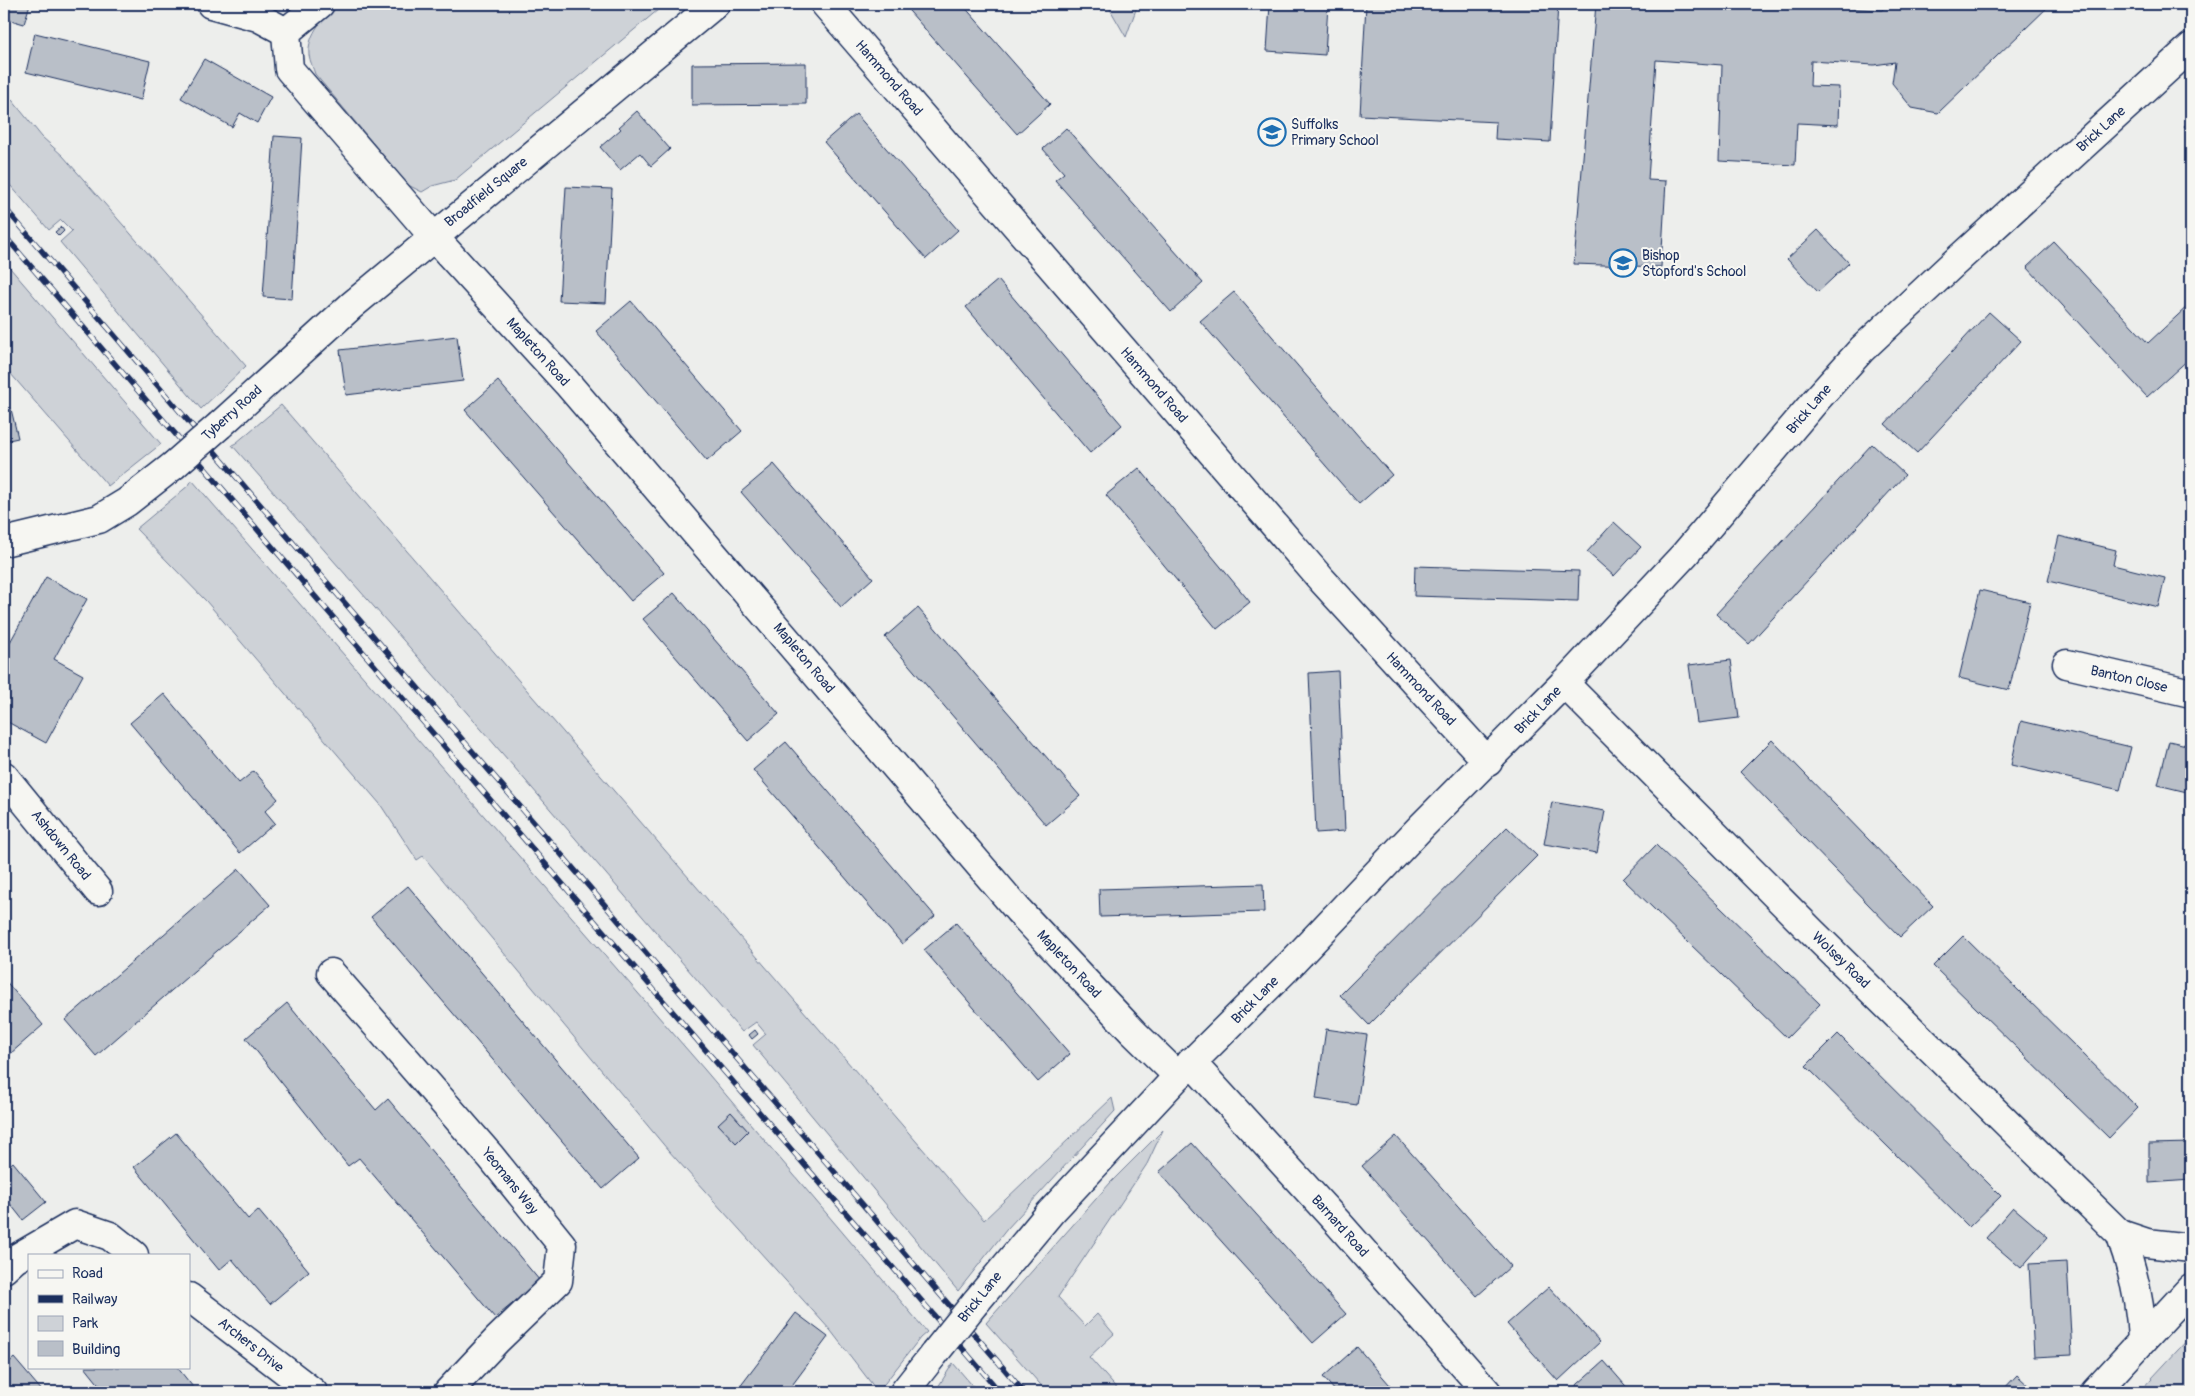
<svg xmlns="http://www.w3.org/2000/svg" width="2195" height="1396" font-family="Pangolin,sans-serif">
<rect width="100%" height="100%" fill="#edeeec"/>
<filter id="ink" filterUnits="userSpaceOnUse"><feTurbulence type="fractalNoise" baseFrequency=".02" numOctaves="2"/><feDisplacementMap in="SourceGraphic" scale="10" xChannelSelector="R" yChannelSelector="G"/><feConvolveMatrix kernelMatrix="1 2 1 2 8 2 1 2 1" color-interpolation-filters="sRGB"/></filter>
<g filter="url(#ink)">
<g fill="#ced2d7" stroke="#74809a">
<path d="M339 4H665L455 180 432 186 422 192 408 185 315 74C313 68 310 61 309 55 307 34 325 15 339 4Z"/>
<path d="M1107 4H1138L1126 37Z"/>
<path d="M4 90 42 137 63 156 246 366 201 409 60 242 72 231 61 220 49 230 4 178Z"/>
<path d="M4 261 161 444 108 486 4 366Z"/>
<path d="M281 405 984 1220 1112 1098 1115 1111 1007 1229 958 1291 753 1045 766 1034 756 1022 742 1032 489 738 232 445 236 443Z"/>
<path d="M192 480 704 1069 927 1332 920 1338 878 1392 831 1331 668 1150 423 856 417 860 380 804 206 601 136 529 189 485Z"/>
<path d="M1163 1130 1147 1164 1058 1297 1085 1326 1097 1314 1114 1334 1089 1357 1120 1392H1047L986 1323 1111 1182Z"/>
<path d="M2191 1336V1392H2139Z"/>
<path d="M953 1363 978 1392H935Z"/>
</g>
<g fill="#b9bfc8" stroke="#1b2f5e">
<path d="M4 4H30L24 24 4 18Z"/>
<path d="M903 4H962L1050 104 1017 134Z"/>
<path d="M1270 4H1328L1325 55 1267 51Z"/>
<path d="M1366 4H1558L1550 142 1495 139 1496 122 1360 115Z"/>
<path d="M1596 4H1749L1882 10 1889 4H2051L1938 113 1912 108 1892 83 1895 62 1874 65 1811 61 1810 86 1839 87 1838 125 1797 123 1795 165 1719 161 1722 65 1656 60 1648 180 1666 181 1661 267 1574 264Z"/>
<path d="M35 33 150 61 141 100 26 72Z"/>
<path d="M204 59 271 97 257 123 240 113 232 127 181 98Z"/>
<path d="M806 63V104L692 105V64Z"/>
<path d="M637 111 670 149 651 166 640 153 620 170 600 147 621 129 619 127Z"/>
<path d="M856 114 958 230 926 259 824 142Z"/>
<path d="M2191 119V134L2184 126Z"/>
<path d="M1066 128 1203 283 1171 312 1055 180 1064 173 1043 149Z"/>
<path d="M274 136 302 138 292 299 263 297Z"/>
<path d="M566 187 612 189 606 303 559 301Z"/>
<path d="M61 227 64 231 59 236 55 232Z"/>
<path d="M1818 230 1849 263 1818 292 1787 259Z"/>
<path d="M2054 242 2148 343 2191 303V357L2147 397 2027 267Z"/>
<path d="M998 280 1122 425 1090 453 966 307Z"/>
<path d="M1234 292 1392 475 1359 504 1200 321Z"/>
<path d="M631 301 742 431 707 461 596 331Z"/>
<path d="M1989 312 2021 341 1917 453 1885 424Z"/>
<path d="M457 336 463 381 346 395 340 350Z"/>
<path d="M498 381 664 573 631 601 465 410Z"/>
<path d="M11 409 18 438 4 441V411Z"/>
<path d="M1872 444 1905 475 1749 644 1716 614Z"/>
<path d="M774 464 873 578 841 607 741 492Z"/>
<path d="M1139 468 1250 602 1217 629 1106 495Z"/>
<path d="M1614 522 1641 547 1614 576 1587 552Z"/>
<path d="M2059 536 2116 550 2113 565 2165 578 2158 607 2048 581Z"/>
<path d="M1415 566 1579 571 1578 601 1414 596Z"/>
<path d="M46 577 87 599 54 659 83 675 46 743 4 720V653Z"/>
<path d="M1980 590 2030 602 2009 690 1959 678Z"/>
<path d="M674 593 779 714 748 741 643 619Z"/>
<path d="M918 608 1080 796 1046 825 885 637Z"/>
<path d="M1731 660 1739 718 1697 723 1689 665Z"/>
<path d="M1338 671 1345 831 1316 833 1309 673Z"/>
<path d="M164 694 239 783 254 771 278 799 265 811 275 823 240 853 130 723Z"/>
<path d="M2021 721 2131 747 2120 790 2011 765Z"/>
<path d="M1772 740 1933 906 1900 937 1740 772Z"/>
<path d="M2169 741 2191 746V793L2158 785Z"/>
<path d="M786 742 935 916 902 944 753 770Z"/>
<path d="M1552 802 1605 811 1597 853 1544 844Z"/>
<path d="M1507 827 1537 856 1369 1025 1340 995Z"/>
<path d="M1656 845 1820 1004 1787 1038 1623 879Z"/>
<path d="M239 869 270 905 96 1056 65 1020Z"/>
<path d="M1263 884 1264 912 1100 917 1099 889Z"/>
<path d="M408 886 639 1158 603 1189 371 917Z"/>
<path d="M956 923 1070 1054 1038 1082 924 950Z"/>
<path d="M1963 936 2138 1108 2109 1138 1933 966Z"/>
<path d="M4 979 43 1025 10 1054 4 1047Z"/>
<path d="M287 1003 376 1110 388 1099 540 1281 495 1318 359 1158 348 1166 246 1038Z"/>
<path d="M1326 1029 1367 1035 1357 1105 1316 1099Z"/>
<path d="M755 1030 758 1034 752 1039 749 1035Z"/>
<path d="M1838 1034 2001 1196 1969 1227 1806 1066Z"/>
<path d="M731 1112 748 1131 736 1143 718 1124Z"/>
<path d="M176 1133 248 1219 258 1210 309 1271 270 1304 232 1259 219 1270 134 1167Z"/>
<path d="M1396 1136 1511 1266 1477 1296 1362 1166Z"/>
<path d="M1192 1143 1346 1314 1313 1343 1159 1172Z"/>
<path d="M2191 1143V1180L2149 1183V1144Z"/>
<path d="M13 1162 46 1202 23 1220 4 1196V1170Z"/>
<path d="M2013 1207 2048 1237 2021 1268 1986 1238Z"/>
<path d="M2067 1262 2072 1355 2034 1357 2029 1264Z"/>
<path d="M1549 1287 1600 1342 1558 1381 1507 1324Z"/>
<path d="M796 1313 828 1337 787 1392H736Z"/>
<path d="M1357 1347 1396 1392H1336L1323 1377Z"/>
<path d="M14 1358 43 1392H4V1367Z"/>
<path d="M1604 1361 1631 1392H1570V1391Z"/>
<path d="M85 1367H177L197 1392H120L117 1388 112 1392H105Z"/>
<path d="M2017 1375 2035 1392H2001Z"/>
</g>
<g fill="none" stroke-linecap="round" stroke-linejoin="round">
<g stroke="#1b2f5e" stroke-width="31">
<g id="street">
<path d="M211 4 258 17 286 32"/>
<path d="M320 4 286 32 289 69 433 236 567 383 1018 910 1133 1032 1178 1076"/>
<path d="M825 4 1321 579 1488 762"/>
<path d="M220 425 351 306 715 4"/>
<path d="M4 542 99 519 127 502 173 466"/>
<path d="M2067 664 2191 693"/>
<path d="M1564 683 1812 932 2120 1234C2133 1269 2141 1303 2142 1341"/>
<path d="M4 776 98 891"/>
<path d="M331 973 491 1157 562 1245 558 1281 497 1340 448 1392"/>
<path d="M1191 1062 1339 1224 1487 1392"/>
<path d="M2120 1234 2147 1243 2191 1248"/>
<path d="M4 1269 15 1259 75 1224 110 1236 134 1255"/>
<path d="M189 1297 313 1392"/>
<path d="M975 1303 1050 1213 1178 1076 1286 969 1421 827 1564 683 1685 554 1817 399 1862 349 1953 264 2191 47"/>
<path d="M904 1392 934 1354"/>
<path d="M2095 1392 2191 1288"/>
</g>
</g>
<use href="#street" stroke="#f6f6f2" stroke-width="28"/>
<g stroke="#1b2f5e" stroke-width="5.5">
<g id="rail">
<path d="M4 207 1024 1392"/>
<path d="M4 235 1000 1392"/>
</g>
</g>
<use href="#rail" stroke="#f6f6f2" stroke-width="4" stroke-dasharray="11" stroke-linecap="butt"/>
<g stroke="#1b2f5e" stroke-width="31" stroke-linecap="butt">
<g id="street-bridge">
<path d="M173 466 220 425"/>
<path d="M934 1354 975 1303"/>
</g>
</g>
<use href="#street-bridge" stroke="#f6f6f2" stroke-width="28"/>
</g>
</g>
<defs>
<g id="school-ring" transform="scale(1.4375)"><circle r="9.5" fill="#f6f6f2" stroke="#1f6fb2" stroke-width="1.5"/><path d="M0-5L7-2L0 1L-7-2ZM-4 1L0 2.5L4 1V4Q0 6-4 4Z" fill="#1f6fb2"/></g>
</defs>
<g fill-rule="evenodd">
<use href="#school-ring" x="1272" y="132"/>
<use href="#school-ring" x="1623" y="263"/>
</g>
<g text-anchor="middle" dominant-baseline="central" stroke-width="4" stroke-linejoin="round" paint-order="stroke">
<g font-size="14" fill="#1b2f5e" stroke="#f6f6f2">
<text transform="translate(889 78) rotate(49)">Hammond Road</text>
<text transform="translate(2101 129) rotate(-42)">Brick Lane</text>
<text transform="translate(486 192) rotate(-39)">Broadfield Square</text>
<text transform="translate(538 352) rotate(48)">Mapleton Road</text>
<text transform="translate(1154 385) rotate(49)">Hammond Road</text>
<text transform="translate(1809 409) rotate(-49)">Brick Lane</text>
<text transform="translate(232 413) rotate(-42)">Tyberry Road</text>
<text transform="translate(804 658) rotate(50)">Mapleton Road</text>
<text transform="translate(2129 679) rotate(13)">Banton Close</text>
<text transform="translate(1421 689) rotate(47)">Hammond Road</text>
<text transform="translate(1538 710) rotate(-46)">Brick Lane</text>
<text transform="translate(61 845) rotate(51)">Ashdown Road</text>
<text transform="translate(1841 960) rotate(44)">Wolsey Road</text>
<text transform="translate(1069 964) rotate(47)">Mapleton Road</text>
<text transform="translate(1255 1000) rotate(-45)">Brick Lane</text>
<text transform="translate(510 1181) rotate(51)">Yeomans Way</text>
<text transform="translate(1340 1226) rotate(48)">Barnard Road</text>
<text transform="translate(980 1297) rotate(-51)">Brick Lane</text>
<text transform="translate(251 1345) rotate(38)">Archers Drive</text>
</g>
<g font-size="14" fill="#1b2f5e" stroke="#f6f6f2" text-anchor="start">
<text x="1291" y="124">Suffolks<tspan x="1291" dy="16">Primary School</tspan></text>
<text x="1642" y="255">Bishop<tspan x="1642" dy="16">Stopford's School</tspan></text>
</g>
</g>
<rect width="2195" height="1396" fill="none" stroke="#f6f6f2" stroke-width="20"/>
<rect x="10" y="10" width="2175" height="1376" fill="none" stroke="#1b2f5e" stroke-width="2" filter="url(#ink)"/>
<rect x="28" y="1254" width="162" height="115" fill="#f6f6f2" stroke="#9ea6b7"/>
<rect x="38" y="1270" width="25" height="8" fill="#f6f6f2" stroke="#9ea6b7"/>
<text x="72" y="1278" font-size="15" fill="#1b2f5e">Road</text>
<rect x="38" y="1295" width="25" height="8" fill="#1b2f5e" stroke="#9ea6b7"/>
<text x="72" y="1304" font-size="15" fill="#1b2f5e">Railway</text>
<rect x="38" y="1316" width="25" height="15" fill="#ced2d7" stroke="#9ea6b7"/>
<text x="72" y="1328" font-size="15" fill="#1b2f5e">Park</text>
<rect x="38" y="1341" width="25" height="15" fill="#b9bfc8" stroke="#9ea6b7"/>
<text x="72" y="1354" font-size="15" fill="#1b2f5e">Building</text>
</svg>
